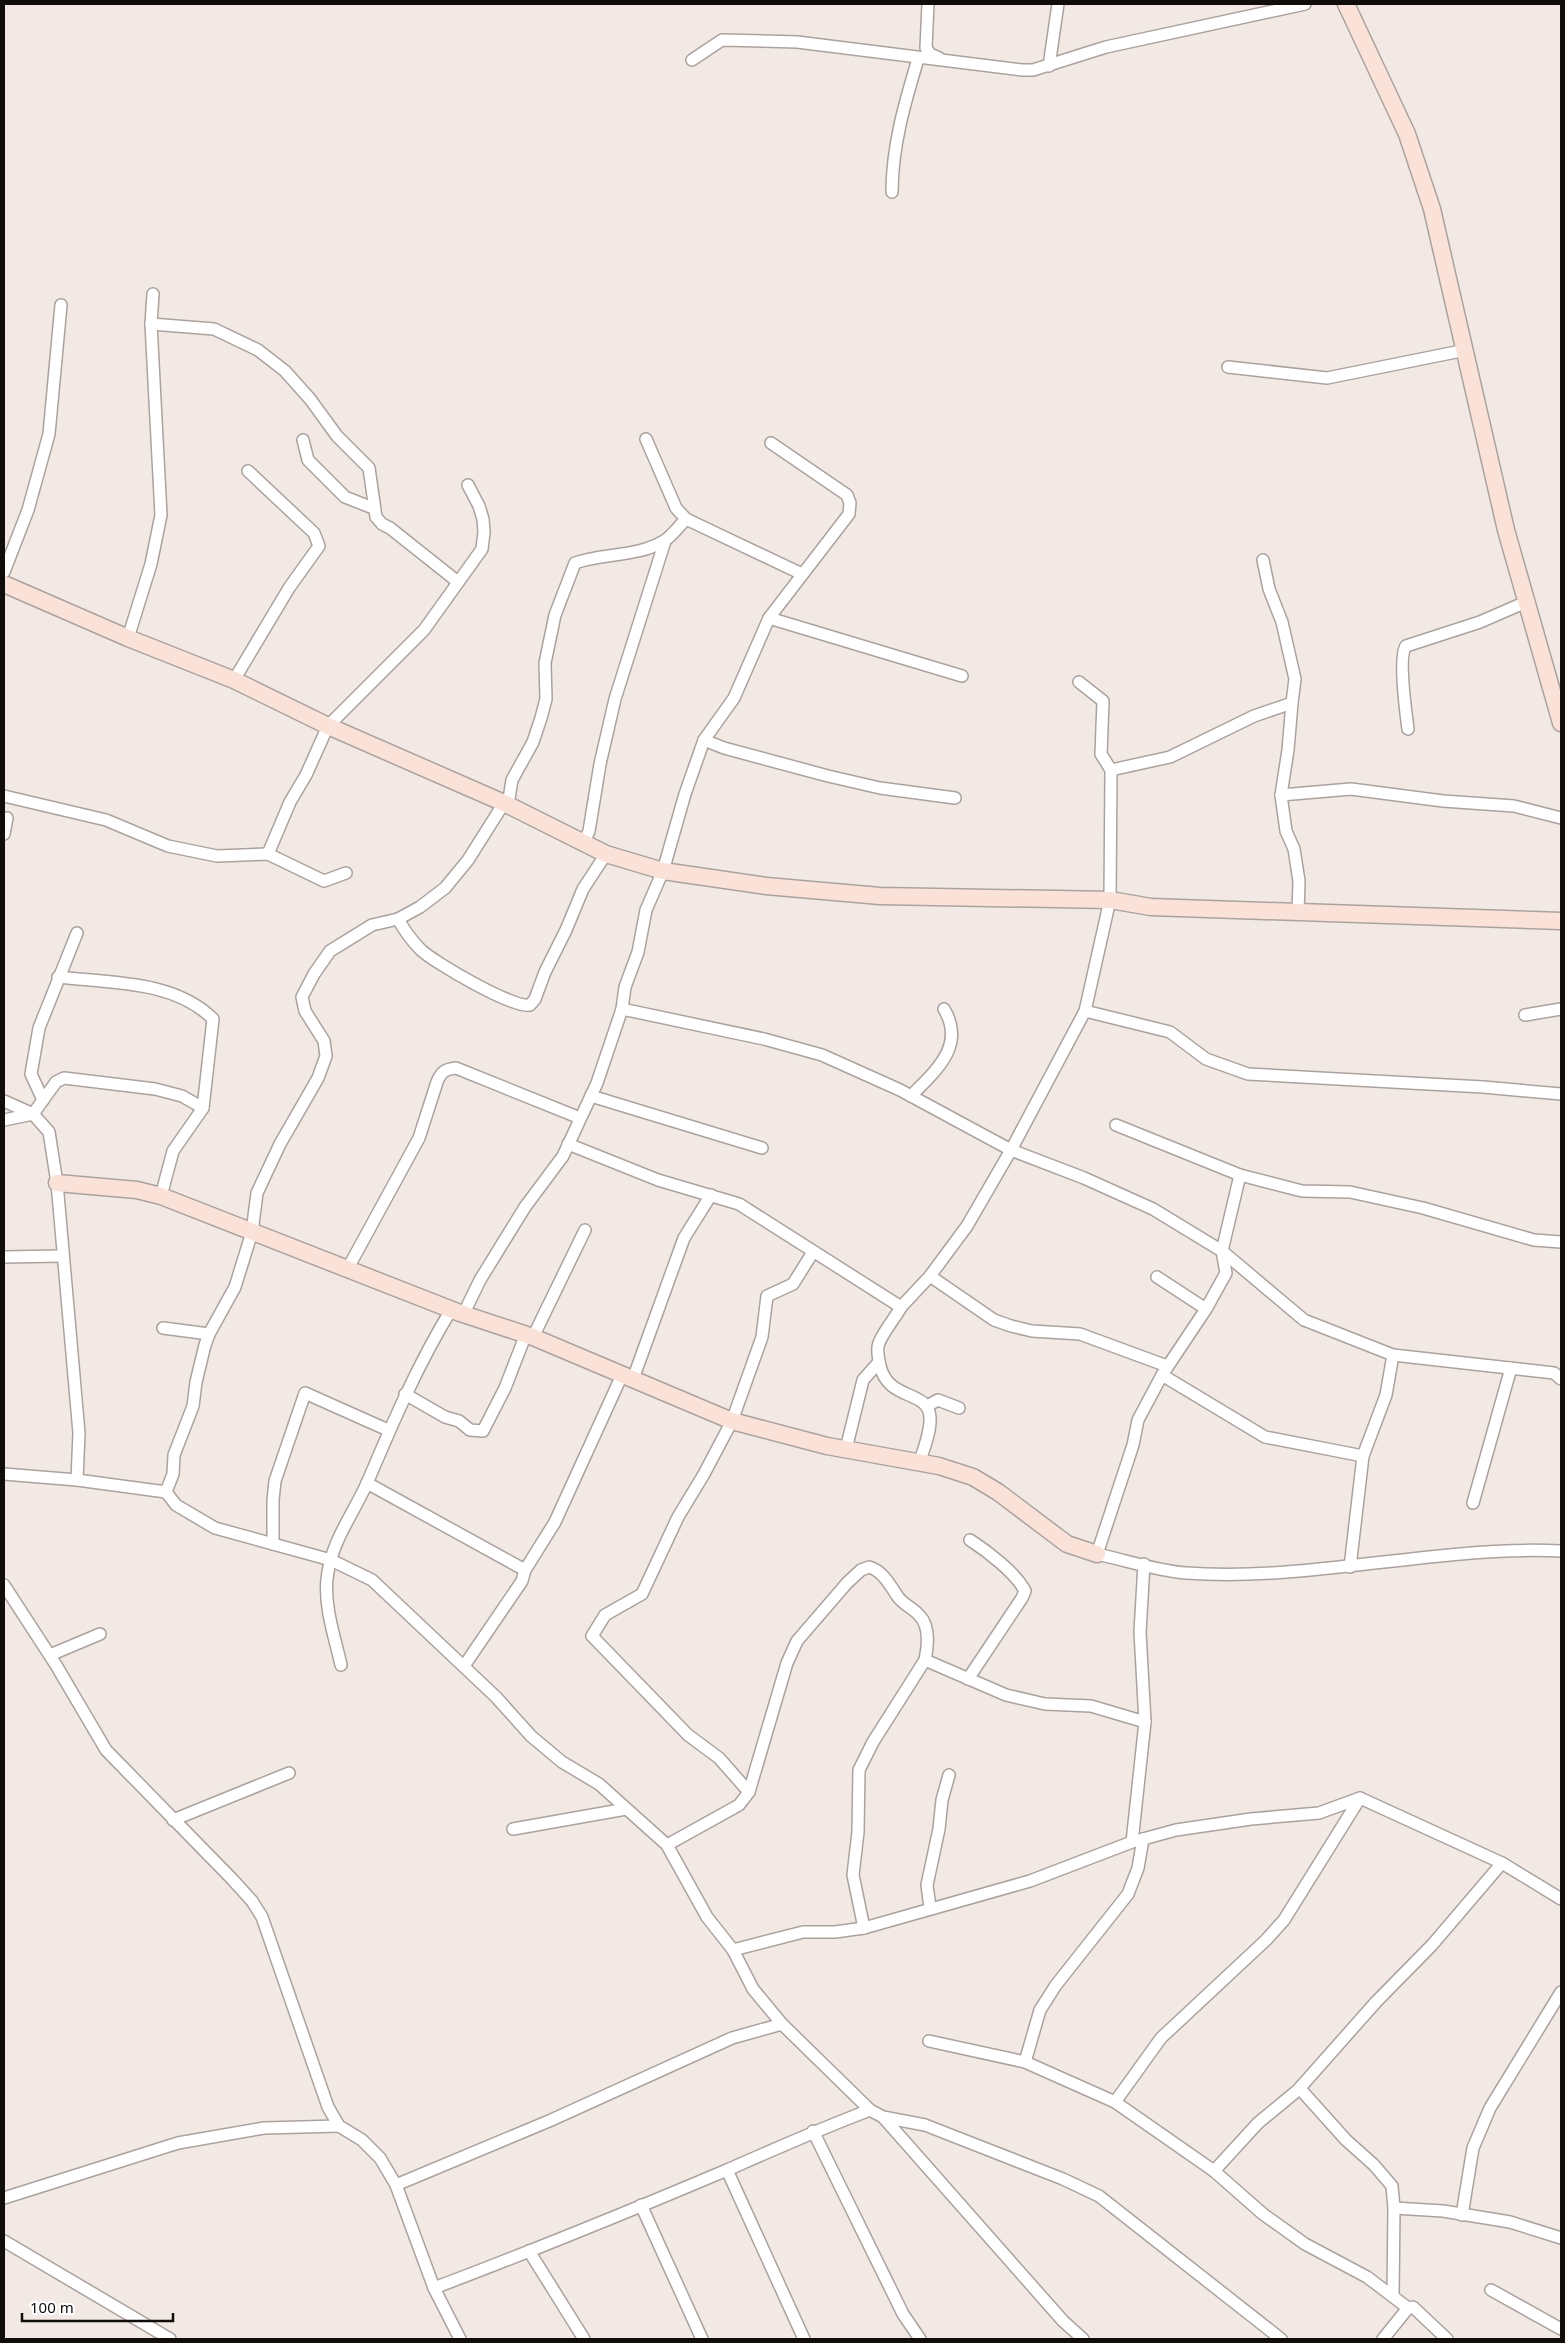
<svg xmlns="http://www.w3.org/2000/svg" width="1565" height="2343" font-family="'Noto Sans',sans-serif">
<rect width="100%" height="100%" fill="#f2e9e4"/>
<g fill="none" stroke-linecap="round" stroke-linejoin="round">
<g stroke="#aba29e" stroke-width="14">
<g id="street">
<path d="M928 4 926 48 930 54 939 58"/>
<path d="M692 60 722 40 797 42 1022 70H1033L1106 47 1305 4"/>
<path d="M1049 66 1058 4"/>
<path d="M892 192C892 146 905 102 918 59"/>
<path d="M151 324 214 329 258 350 285 371 310 399 337 436 369 468 376 517 382 524 390 528 458 582"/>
<path d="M1228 367 1327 378 1466 350"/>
<path d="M646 439 676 508 686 519 802 574"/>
<path d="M303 440 308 460 345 497 373 508"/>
<path d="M1263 560 1269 589 1282 622 1295 679 1292 703"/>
<path d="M4 572 28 510 49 434 61 305"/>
<path d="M769 618 962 676"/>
<path d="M128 638 151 564 161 515 151 324 153 294"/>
<path d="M234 680 289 588 319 546 314 533 248 471"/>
<path d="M1408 729C1406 714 1398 656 1406 646L1480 622 1526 602"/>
<path d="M704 740 724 748 828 776 880 788 955 798"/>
<path d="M1111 770 1170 757 1254 716 1292 703 1288 750 1281 795 1286 831 1294 849 1299 881 1298 913"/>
<path d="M1281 795 1351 789 1443 801 1514 806 1561 818"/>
<path d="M4 796 106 820 168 846 217 856 268 854 324 881 346 873"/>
<path d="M508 805 512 780 533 742 541 718 546 699 545 663 555 615 575 563C603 553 638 557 664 541 672 536 679 526 686 519"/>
<path d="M4 834 7 818"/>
<path d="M584 842 589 831 600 764 615 699 665 541"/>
<path d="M268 854 290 802 306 775 328 726 424 630 482 549 484 532 483 519 479 506 468 485"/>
<path d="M398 919C404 930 412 941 421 950 435 963 514 1009 530 1005L535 999 545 972 566 930 583 889 606 854"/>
<path d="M58 977C109 983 174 980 213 1019L203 1108 173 1151 161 1196"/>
<path d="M622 1009 764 1039 822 1055 900 1090 1011 1150 1084 1178 1153 1209 1222 1251 1304 1320 1393 1355 1554 1373 1561 1379"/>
<path d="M1085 1011 1170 1032 1206 1059 1248 1074 1483 1087 1561 1094"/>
<path d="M1525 1015 1561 1009"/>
<path d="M591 1096 762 1148"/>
<path d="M911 1096C936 1070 966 1046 944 1009"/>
<path d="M43 1100 31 1074 39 1028 77 933"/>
<path d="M4 1101 33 1114 4 1120"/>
<path d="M1116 1125 1240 1175 1302 1191 1350 1192 1423 1208 1534 1240 1561 1242"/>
<path d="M568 1144 658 1180 739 1204 901 1307 930 1276 967 1226 1011 1150 1085 1011 1110 900 1111 770 1101 754 1103 701 1079 682"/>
<path d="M1240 1175 1222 1251 1226 1273 1206 1309 1162 1375 1138 1420 1133 1445 1097 1554C1125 1560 1158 1571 1186 1573 1311 1582 1438 1545 1561 1551"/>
<path d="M4 1257 62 1256"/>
<path d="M348 1268 419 1138 437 1082C441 1072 445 1069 456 1068L580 1118"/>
<path d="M930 1276 994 1320 1011 1326 1032 1331 1080 1334 1167 1366"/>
<path d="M1157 1277 1206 1309"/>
<path d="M901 1307C896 1317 879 1337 878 1347 877 1352 879 1361 880 1366 889 1402 928 1389 930 1417 931 1431 924 1448 920 1461"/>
<path d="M463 1315 480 1280 525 1207 563 1156 597 1083 622 1009 625 987 638 952 646 910 663 871 685 794 704 740 734 698 769 618 849 514 850 503 847 495 771 443"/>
<path d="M163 1328 209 1334"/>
<path d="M533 1337 585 1230"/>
<path d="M1162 1375 1265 1437 1363 1456"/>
<path d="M633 1379 684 1238 711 1195"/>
<path d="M405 1394 445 1417 459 1421 470 1430 483 1431 505 1388 526 1334"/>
<path d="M927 1406 938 1400 959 1408"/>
<path d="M846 1449 863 1380 879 1362"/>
<path d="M4 1474 77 1480 166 1492 176 1505 215 1528 331 1560 372 1580 496 1697 531 1736 562 1762 599 1784 667 1845 707 1917 733 1950"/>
<path d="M77 1480 79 1433 57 1183 49 1132 33 1114 56 1082 64 1078 155 1089 182 1096 203 1108"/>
<path d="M367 1483 525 1570"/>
<path d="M166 1492 173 1474 174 1455 193 1406 196 1382 205 1345 209 1334 235 1287 252 1232 257 1193 280 1144 318 1078 326 1056 324 1041 305 1011 302 997 314 974 330 951 372 925 398 919 420 907 445 888 468 860 504 803"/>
<path d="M1473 1503 1511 1368"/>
<path d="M273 1544V1500L275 1481 305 1393 388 1430"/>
<path d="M1350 1567 1363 1456 1386 1395 1393 1355"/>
<path d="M4 1585 56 1665 106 1750 232 1879 252 1901 262 1917 328 2107 339 2126 362 2140 380 2158 396 2185 434 2288 460 2339"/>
<path d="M50 1655 100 1634"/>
<path d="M925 1660 1006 1695 1045 1704 1091 1706 1145 1722"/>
<path d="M341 1665C335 1638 324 1607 327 1579 331 1541 353 1515 368 1481 393 1422 418 1364 451 1310"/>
<path d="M464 1666 522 1581 525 1570 555 1522 622 1375"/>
<path d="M968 1679 1022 1598 1025 1591C1016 1573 987 1551 970 1540"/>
<path d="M749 1792 719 1758 688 1735 592 1636 605 1615 642 1594 678 1517 704 1474 732 1421 762 1337 767 1296 793 1284 813 1252"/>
<path d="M173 1820 289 1773"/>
<path d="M513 1829 626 1809"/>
<path d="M1132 1842 1145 1722 1140 1632 1144 1564"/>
<path d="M667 1845 739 1805 749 1792 787 1663 797 1641 847 1583 861 1570 869 1567C883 1571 890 1585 898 1597 904 1605 913 1608 919 1615 930 1626 928 1646 925 1660L873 1742 859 1770 858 1832 853 1875 864 1928"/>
<path d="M930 1908 927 1885 939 1829 942 1800 949 1775"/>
<path d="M929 2041 1025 2062 1115 2102 1214 2171 1263 2214 1305 2244 1367 2277 1408 2308 1413 2307 1447 2339"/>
<path d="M1025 2062 1040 2010 1056 1985 1128 1894 1138 1868 1143 1839"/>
<path d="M1298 2090 1302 2091 1346 2140 1374 2165 1392 2186 1394 2208 1393 2295"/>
<path d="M1115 2102 1161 2038 1266 1940 1284 1920 1360 1798"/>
<path d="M883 2117 1063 2321 1083 2339"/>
<path d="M813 2131 903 2314 920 2339"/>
<path d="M727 2170 804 2339"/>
<path d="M1214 2171 1258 2123 1298 2090 1376 2002 1432 1945 1502 1863"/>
<path d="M396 2185 549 2121 732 2038 782 2024"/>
<path d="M4 2198 178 2143 264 2128 339 2126"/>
<path d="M641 2205 702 2339"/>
<path d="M1394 2208 1443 2211 1510 2222 1561 2238"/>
<path d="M1462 2215 1473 2148 1490 2108 1561 1992"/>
<path d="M4 2241 170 2339"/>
<path d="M529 2251 584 2339"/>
<path d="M434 2288C532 2251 630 2211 727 2170 775 2149 822 2128 870 2110"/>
<path d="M1491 2290 1561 2329"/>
<path d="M1281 2339 1099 2196 1063 2179 925 2125 883 2117 870 2110 782 2024 753 1989 733 1950 803 1932H835L864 1928 1030 1881 1132 1842 1176 1830 1251 1819 1319 1813 1360 1798 1502 1863 1561 1899"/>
<path d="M1383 2339 1408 2308"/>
</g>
</g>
<g stroke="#aba29e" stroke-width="19">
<g id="secondary">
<path d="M1346 4 1407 134 1432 209 1506 530 1561 723"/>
<path d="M4 584 128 638 234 680 328 726 504 803 606 854 663 871 766 886 880 896 1110 900 1151 907 1561 921"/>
<path d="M57 1183 137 1190 161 1196 460 1313 533 1337 732 1421 827 1446 939 1466 973 1477 998 1492 1067 1544 1097 1554"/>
</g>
</g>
<use href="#street" stroke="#fff" stroke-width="11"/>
<use href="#secondary" stroke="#fae2d9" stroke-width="16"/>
</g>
<rect width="1565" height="2343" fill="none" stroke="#100d0b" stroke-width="10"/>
<path d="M22 2313v8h151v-8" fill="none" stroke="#100d0b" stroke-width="2.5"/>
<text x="30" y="2313" font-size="15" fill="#100d0b" stroke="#ffffff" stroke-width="4" paint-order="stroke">100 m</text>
</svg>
